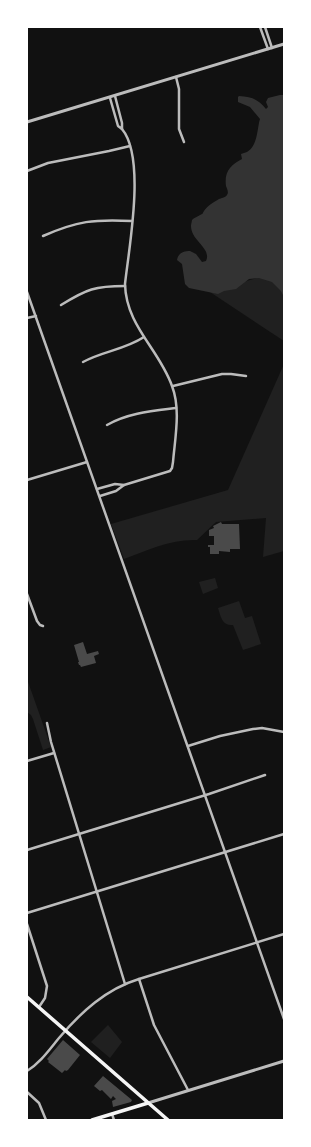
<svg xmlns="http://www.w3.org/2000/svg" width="311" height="1147" font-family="'Varela Round',sans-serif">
<rect width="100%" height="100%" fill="#111"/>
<g fill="#202020">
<path d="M284 270V341L210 292Z"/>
<path d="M284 364V551L263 557 266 518 216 522 197 540C171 539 148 550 124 559L111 524 228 490Z"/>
<path d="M215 578 218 588 203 594 199 582Z"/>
<path d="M239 601 245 618 252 616 261 644 243 650 233 625C222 626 221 617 218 608Z"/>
<path d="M27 679 51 747 43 750 33 719 31 715 27 712Z"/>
<path d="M108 1025 122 1042 110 1058 91 1042Z"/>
</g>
<path fill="#333" d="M280 95H284V297L281 291 272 282 259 278 249 279 236 289 224 291 218 294 189 288 185 284 182 264 177 260C178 253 184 251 190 251L196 254 202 262 206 261C212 248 191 241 191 226 191 224 192 221 192 220 195 217 197 217 200 215 204 213 202 214 204 211 207 206 214 202 219 199 221 198 225 198 227 195 229 192 227 189 226 186 224 171 231 165 242 159L241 154C243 153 245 153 247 152 258 146 257 128 260 119L250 107 238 102V97L239 96C252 97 258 99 266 109L268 107 266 102 268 98Z"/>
<g fill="#4a4a4a">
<path d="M221 522 222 524H239L240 549H230V552L219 551V554H210V547H208V545H214V536H209V530L214 528 213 526Z"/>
<path d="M83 642 87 654 98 651 99 654 94 656 96 663 81 667 80 665H79L78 662H79L74 645Z"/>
<path d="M63 1040 80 1055 68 1070 66 1071 65 1070 62 1073 48 1062 49 1061 47 1059Z"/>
<path d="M103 1076 132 1100 131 1102 113 1107 112 1101 116 1099 113 1096 111 1099 102 1090 100 1091 94 1086Z"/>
</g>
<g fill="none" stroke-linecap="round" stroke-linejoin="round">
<g stroke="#bcbcbc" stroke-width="2.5">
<path d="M260 27 268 49"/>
<path d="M265 27 272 48"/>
<path d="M176 77 179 89V129L184 142"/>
<path d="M110 98 118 126 122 129V123L115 96"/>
<path d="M27 171 48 163 109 151 130 146"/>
<path d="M43 236C77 221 94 219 132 221"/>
<path d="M27 292 284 1019"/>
<path d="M61 305C87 289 95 286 125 286"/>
<path d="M27 318 36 316"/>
<path d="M83 362C103 351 124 350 144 337"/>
<path d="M173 386 222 374H231L246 376"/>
<path d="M107 425C128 413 152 411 176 408"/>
<path d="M27 480 87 462"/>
<path d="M97 489 115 484 124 485 170 471 172 468 173 462C175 438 181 409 172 386 159 349 126 326 125 284 129 247 146 158 122 129"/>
<path d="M100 496 116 491 124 485"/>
<path d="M27 594 37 621 40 625 43 626"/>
<path d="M47 723 51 742 125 984"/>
<path d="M188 746 220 736 253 729 262 728 284 732"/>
<path d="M27 761 54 753"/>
<path d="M27 850 209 794 265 775"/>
<path d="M27 913 284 834"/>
<path d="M27 924 47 986 45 998 39 1007"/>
<path d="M139 979 154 1025 188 1090"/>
<path d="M27 1071C40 1063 49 1050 59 1038 81 1012 106 989 139 979L284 934"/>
<path d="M27 1092 39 1103 46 1120"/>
<path d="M112 1114 114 1120"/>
</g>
<g stroke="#bcbcbc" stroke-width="3">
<path d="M27 122 284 44"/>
<path d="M148 1103 284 1061"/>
</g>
<path stroke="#f5f5f5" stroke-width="3.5" d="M92 1120 148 1103"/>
<path stroke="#f5f5f5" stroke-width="3.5" d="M27 997 168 1120"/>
</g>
<rect width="311" height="1147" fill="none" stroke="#ffffff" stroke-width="56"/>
</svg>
